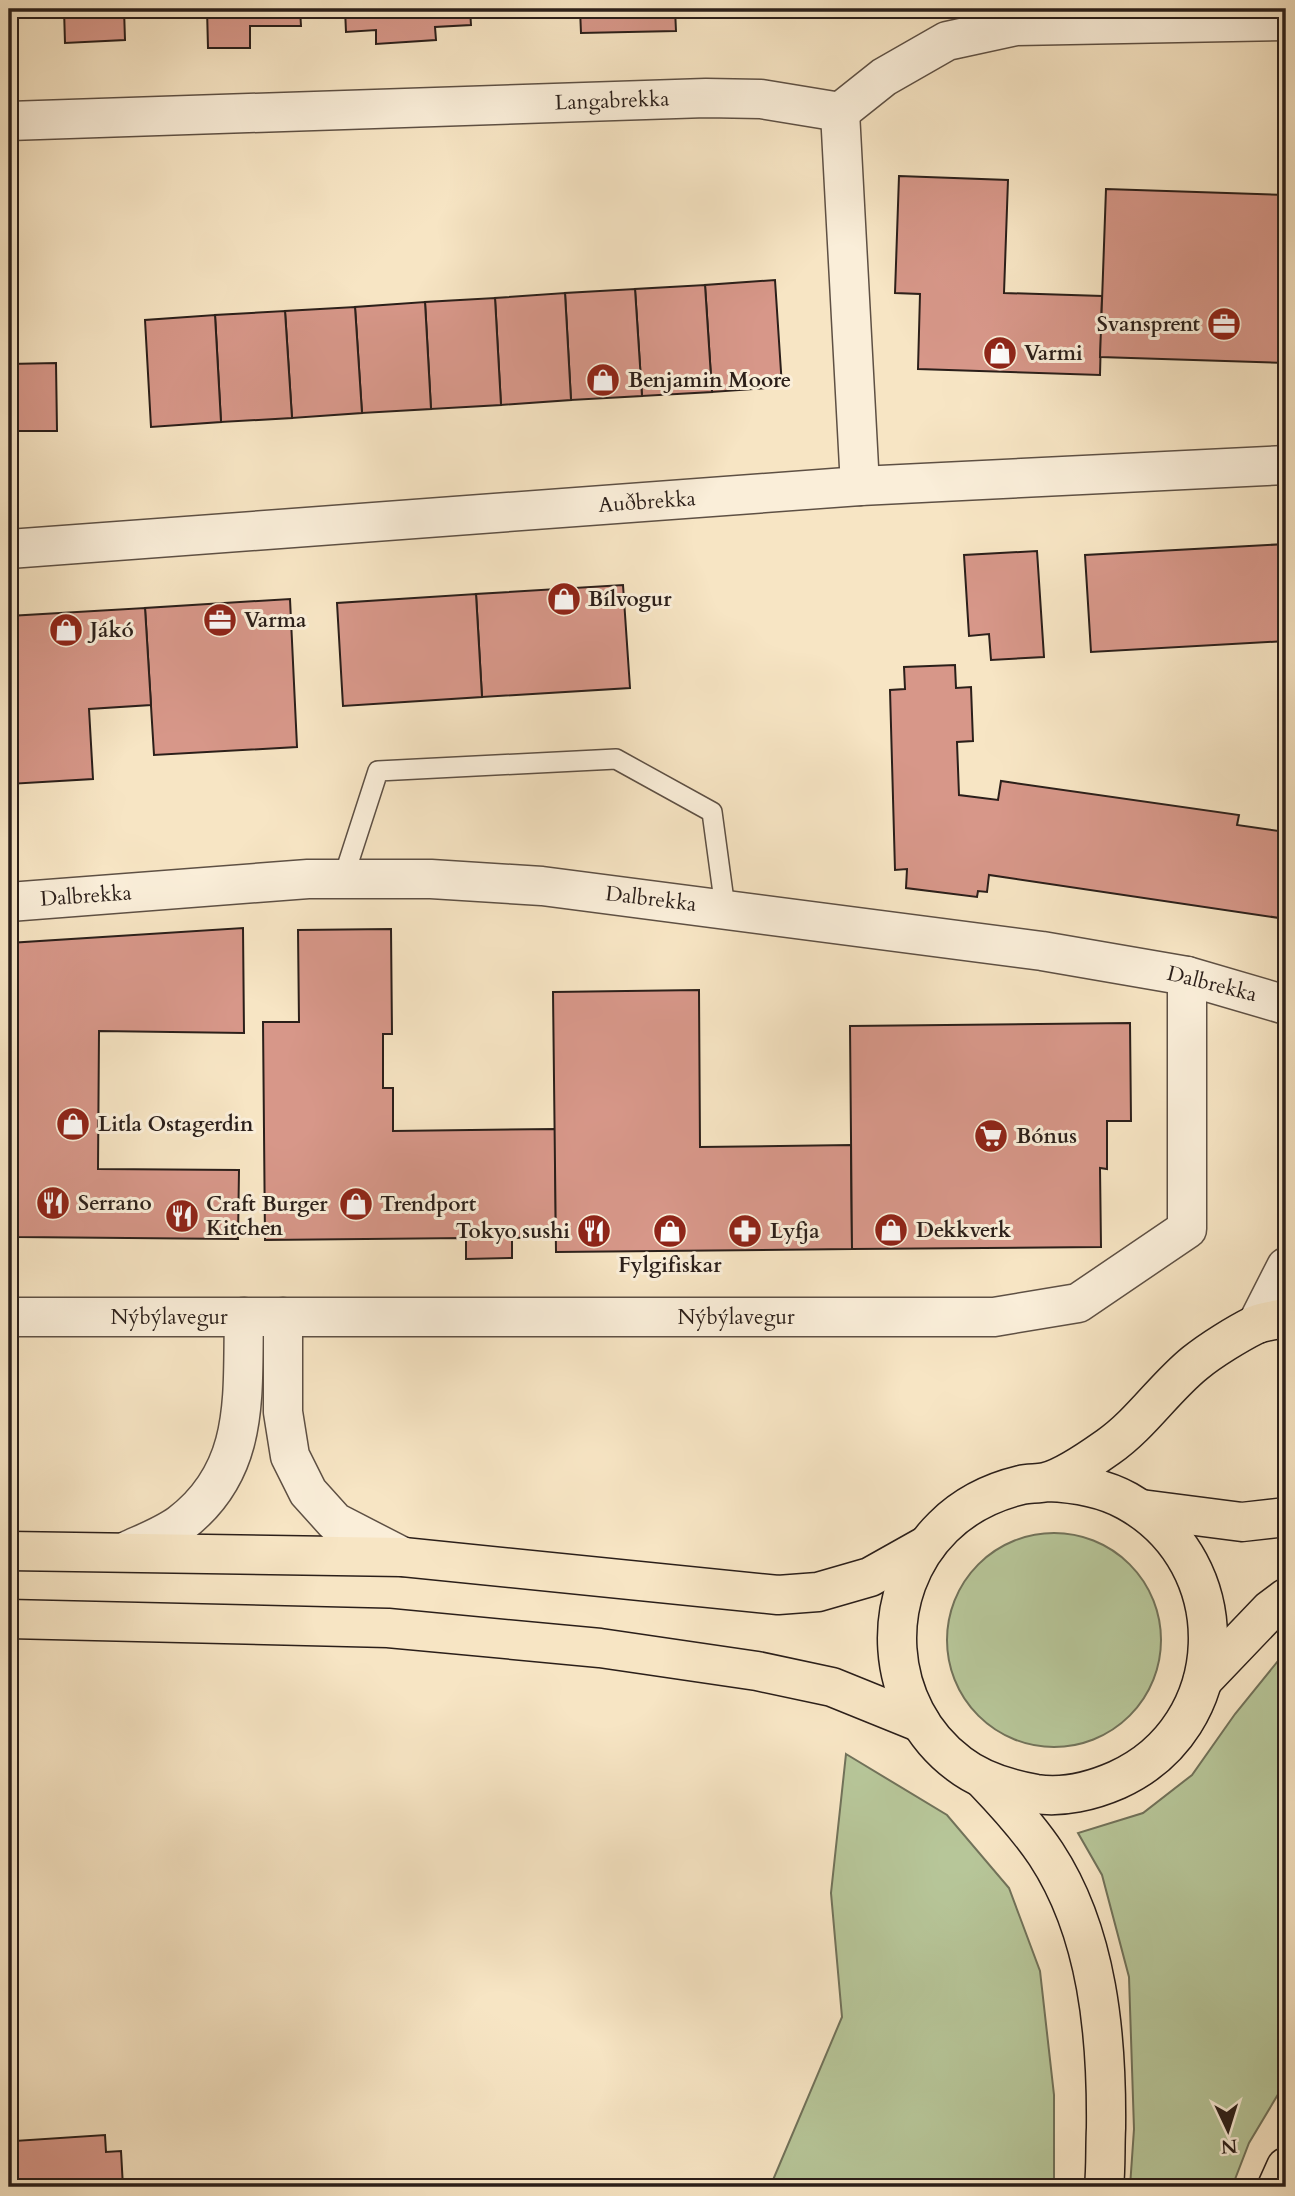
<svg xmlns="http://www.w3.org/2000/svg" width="1295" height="2196" font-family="Cardo,serif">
<rect width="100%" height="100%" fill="#f7e5c4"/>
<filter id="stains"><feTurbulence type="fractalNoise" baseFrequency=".00286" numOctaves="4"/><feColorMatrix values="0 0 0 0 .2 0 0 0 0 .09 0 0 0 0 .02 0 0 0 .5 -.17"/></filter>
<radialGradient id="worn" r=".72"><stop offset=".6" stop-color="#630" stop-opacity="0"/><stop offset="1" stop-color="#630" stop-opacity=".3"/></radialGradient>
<g fill="#b7c699" stroke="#71725a" stroke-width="2">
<circle cx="1054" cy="1640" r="107"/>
<path d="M1286 1651V2081L1249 2143 1232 2187H1130L1134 2129 1129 1977 1102 1875 1078 1833 1143 1813 1192 1775 1235 1714Z"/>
<path d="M846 1754 947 1815 1009 1888 1040 1971 1054 2095V2187H770L842 2017 831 1893Z"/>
</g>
<g fill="#d79789" stroke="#2b1f1a" stroke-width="2">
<path d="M64 9H124L125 40 65 43Z"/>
<path d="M207 9H300L301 26H250V48H208Z"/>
<path d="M345 9H470L471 25 435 27 436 40 376 44V30L346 32Z"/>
<path d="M580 9H675L676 31 581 33Z"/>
<path d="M899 176 1008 180 1004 293 1102 296 1100 375 918 369 920 294 895 293Z"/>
<path d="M1106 189 1286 195V363L1100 357Z"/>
<rect x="9" y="220" width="8" height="62"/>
<path d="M775 280 782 387 712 392 705 285Z"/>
<path d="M705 285 712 392 642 396 635 289Z"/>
<path d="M635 289 642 396 571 400 565 293Z"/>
<path d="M565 293 571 400 501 405 495 298Z"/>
<path d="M495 298 501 405 431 409 425 302Z"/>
<path d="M425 302 431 409 362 413 355 307Z"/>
<path d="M355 307 362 413 292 418 285 311Z"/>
<path d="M285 311 292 418 221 422 215 315Z"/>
<path d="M215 315 221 422 151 427 145 320Z"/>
<path d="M56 363 57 431H9V364Z"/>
<path d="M1286 544V641L1091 652 1085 555Z"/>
<path d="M1037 551 1044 657 991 660 989 634 969 636 964 555Z"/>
<path d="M623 585 630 688 482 697 476 594Z"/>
<path d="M476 594 482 697 343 706 337 603Z"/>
<path d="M290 599 297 747 154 755 145 608Z"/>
<path d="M145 608 151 705 89 709 93 779 9 784V616Z"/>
<path d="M955 665 956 688 971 687 973 741 957 742 959 795 998 800 1001 781 1239 815 1237 825 1286 832V919L989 875 987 892 978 891 977 897 906 888 907 869 895 870 890 690 905 689 904 667Z"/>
<path d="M243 928 244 1033 99 1031 98 1169 239 1170 238 1239 17 1237 18 1168H9V943Z"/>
<path d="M391 929 392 1034H383V1088H393V1131L555 1129 556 1237 512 1238V1258L466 1259V1238L265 1240 263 1022H299L298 930Z"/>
<path d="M699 990 700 1147 851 1145 852 1249 556 1252 553 992Z"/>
<path d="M1130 1023 1131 1121H1107V1169L1100 1168 1101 1247 852 1249 850 1026Z"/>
<path d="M9 2059 15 2141 105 2135 106 2152 121 2151 123 2187H9Z"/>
</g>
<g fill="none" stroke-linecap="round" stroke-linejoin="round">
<g stroke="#5e5044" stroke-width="22">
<path id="service" d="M343 879 378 771 616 759 712 812 725 908"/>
</g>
<g stroke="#5e5044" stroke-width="41">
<g id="minor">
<path d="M840 112 884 77 947 41 1016 26 1286 21"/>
<path d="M840 112 860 486"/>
<path d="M9 121 706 98 761 99 840 112"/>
<path d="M9 549 860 486 1286 465"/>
<path d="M9 902 308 879H431L542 886 1042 951 1187 976 1286 1005"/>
<path d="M9 1317H994L1078 1303 1187 1229V976"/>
<path d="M283 1317V1412L290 1456 308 1492 335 1522 403 1557"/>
<path d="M1257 1324 1286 1267"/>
<path d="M127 1551C144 1543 165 1535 180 1524 251 1470 242 1396 244 1317"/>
</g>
</g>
<g stroke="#2b1f1a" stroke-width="41">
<g id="primary">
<path d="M1047 1482C1075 1483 1102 1487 1127 1501 1239 1563 1234 1727 1117 1780 1092 1791 1062 1798 1036 1794 1008 1789 981 1781 959 1764 883 1707 876 1593 943 1527 964 1506 992 1492 1021 1485 1029 1483 1038 1484 1046 1482 1066 1477 1091 1459 1108 1447 1141 1424 1164 1388 1195 1363 1211 1350 1237 1334 1255 1325 1264 1321 1276 1320 1286 1318"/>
<path d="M1141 1509 1242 1522 1286 1517"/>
<path d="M9 1551 403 1557 778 1595 818 1592 870 1577 927 1545"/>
<path d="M9 1619 388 1628 600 1648 757 1671 832 1687 921 1723"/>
<path d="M1203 1680 1270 1610 1286 1598"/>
<path d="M984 1780C1007 1804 1028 1827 1046 1854 1098 1933 1107 2036 1106 2128 1105 2148 1106 2168 1104 2187"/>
<path d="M1277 2187 1286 2167"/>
</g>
</g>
<use href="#service" stroke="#faeed9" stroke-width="19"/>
<use href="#minor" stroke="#faeed9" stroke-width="38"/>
<use href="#primary" stroke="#f7e5c4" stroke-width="38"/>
</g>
<defs>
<g id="office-disc" transform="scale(1.75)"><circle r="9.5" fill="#8f2418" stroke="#faeed9"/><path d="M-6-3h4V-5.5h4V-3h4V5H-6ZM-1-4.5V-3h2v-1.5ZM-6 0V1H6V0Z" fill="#fff"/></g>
<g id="shop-disc" transform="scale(1.75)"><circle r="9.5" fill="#8f2418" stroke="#faeed9"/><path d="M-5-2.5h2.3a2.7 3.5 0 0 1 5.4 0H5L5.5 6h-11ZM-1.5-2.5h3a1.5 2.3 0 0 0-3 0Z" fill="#fff"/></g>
<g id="supermarket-disc" transform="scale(1.75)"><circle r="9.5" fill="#8f2418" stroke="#faeed9"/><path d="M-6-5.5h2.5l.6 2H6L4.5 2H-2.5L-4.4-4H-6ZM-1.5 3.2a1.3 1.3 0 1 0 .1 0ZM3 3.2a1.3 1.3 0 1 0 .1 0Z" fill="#fff"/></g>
<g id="restaurant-disc" transform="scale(1.75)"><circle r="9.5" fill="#8f2418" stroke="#faeed9"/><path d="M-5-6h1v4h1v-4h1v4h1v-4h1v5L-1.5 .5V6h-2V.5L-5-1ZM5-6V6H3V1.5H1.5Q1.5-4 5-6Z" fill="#fff"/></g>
<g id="pharmacy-disc" transform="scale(1.75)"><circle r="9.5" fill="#8f2418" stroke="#faeed9"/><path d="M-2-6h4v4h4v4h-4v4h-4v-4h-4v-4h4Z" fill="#fff"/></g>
</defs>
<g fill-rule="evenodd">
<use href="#office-disc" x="1224" y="324"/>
<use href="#shop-disc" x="1000" y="353"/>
<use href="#shop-disc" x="603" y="380"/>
<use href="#shop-disc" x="564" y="599"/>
<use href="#office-disc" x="220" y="620"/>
<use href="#shop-disc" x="66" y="630"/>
<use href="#shop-disc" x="73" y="1124"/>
<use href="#supermarket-disc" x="991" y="1136"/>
<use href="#restaurant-disc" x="53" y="1203"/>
<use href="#shop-disc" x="356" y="1204"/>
<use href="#restaurant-disc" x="182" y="1216"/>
<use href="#shop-disc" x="891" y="1230"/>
<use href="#restaurant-disc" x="594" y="1231"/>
<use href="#shop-disc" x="670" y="1231"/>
<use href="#pharmacy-disc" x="745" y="1231"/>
</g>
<g text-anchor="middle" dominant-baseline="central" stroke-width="6" stroke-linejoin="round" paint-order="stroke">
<g font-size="21" fill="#2b1f1a" stroke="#faeed9">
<text transform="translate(612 101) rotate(-2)">Langabrekka</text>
<text transform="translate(647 502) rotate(-4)">Auðbrekka</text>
<text transform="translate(86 896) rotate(-4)">Dalbrekka</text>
<text transform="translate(651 899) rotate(7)">Dalbrekka</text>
<text transform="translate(1212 984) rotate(14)">Dalbrekka</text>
<text x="169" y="1317">Nýbýlavegur</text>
<text x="736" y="1317">Nýbýlavegur</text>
</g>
<g font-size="21" font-weight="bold" fill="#2b1f1a" stroke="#faeed9" text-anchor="start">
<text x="1200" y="324" text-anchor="end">Svansprent</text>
<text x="1024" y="353">Varmi</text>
<text x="628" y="380">Benjamin Moore</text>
<text x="588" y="599">Bílvogur</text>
<text x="244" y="620">Varma</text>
<text x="90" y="630">Jákó</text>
<text x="98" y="1124">Litla Ostagerdin</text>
<text x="1016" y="1136">Bónus</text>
<text x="78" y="1203">Serrano</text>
<text x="206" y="1204">Craft Burger<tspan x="206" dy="24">Kitchen</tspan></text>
<text x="380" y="1204">Trendport</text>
<text x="916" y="1230">Dekkverk</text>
<text x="570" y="1231" text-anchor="end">Tokyo sushi</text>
<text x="770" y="1231">Lyfja</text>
<text x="670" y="1265" text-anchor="middle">Fylgifiskar</text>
</g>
</g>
<rect width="1295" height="2196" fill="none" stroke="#f7e5c4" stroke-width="35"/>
<rect x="10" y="10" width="1274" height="2175" fill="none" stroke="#2b1f1a" stroke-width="3.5"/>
<rect x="18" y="18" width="1260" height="2161" fill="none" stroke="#2b1f1a" stroke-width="2"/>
<g transform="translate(1228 2130) rotate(176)" stroke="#faeed9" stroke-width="5" paint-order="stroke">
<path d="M0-5L12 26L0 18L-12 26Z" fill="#2b1f1a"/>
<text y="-10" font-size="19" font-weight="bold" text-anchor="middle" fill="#2b1f1a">N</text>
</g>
<rect width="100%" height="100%" filter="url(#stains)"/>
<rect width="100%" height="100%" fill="url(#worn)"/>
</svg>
